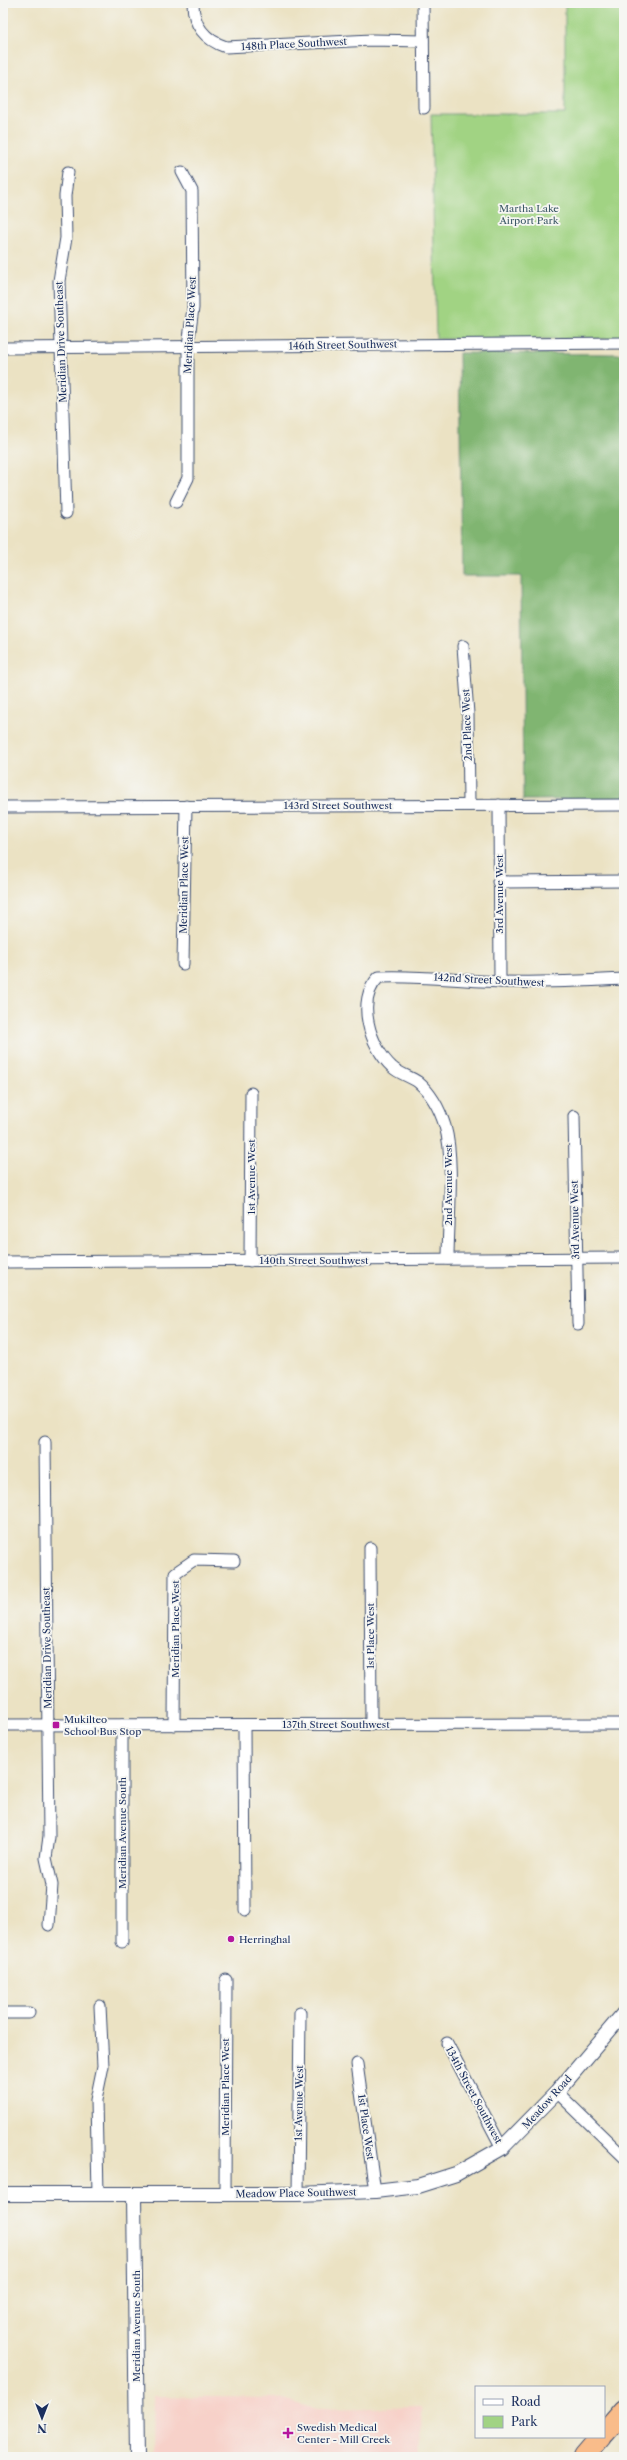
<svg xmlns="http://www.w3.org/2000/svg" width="627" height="2460" font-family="'Libre Caslon Text',serif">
<rect width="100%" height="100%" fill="#f6f6f2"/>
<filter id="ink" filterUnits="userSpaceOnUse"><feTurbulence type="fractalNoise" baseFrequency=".025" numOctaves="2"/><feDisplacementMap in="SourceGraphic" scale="8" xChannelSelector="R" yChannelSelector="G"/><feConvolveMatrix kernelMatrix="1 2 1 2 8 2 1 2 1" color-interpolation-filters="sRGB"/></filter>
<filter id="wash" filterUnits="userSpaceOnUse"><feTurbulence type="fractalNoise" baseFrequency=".012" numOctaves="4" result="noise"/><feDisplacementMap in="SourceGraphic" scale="16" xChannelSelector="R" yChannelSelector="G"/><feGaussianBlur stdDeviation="0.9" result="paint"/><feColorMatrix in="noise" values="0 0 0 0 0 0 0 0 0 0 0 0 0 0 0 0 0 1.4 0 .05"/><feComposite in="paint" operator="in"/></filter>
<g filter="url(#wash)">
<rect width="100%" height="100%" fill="#ebe2c3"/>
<path fill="#f7d1c9" d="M154 2396 276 2398 317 2409 421 2407 422 2457H153Z"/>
<path fill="#a1d383" stroke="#5e8170" d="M565 3H624V339H436L431 114H565Z"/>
<path fill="#80b571" stroke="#4e7268" d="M459 353 624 354V799L523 800 521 576H462Z"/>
</g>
<g filter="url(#ink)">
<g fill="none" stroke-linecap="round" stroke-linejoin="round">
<g stroke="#3a4a6d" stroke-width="13">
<g id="minor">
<path d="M193 3C193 25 205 40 226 47L372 40 423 41"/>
<path d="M423 3 424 108"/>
<path d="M3 348 624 343"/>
<path d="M176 502 188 478V346L193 308 192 191 182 172"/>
<path d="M66 513 59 281 66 238 65 196 68 172"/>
<path d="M463 646 468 714 469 805"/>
<path d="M499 805 500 982"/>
<path d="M3 807 624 805"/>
<path d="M498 882 624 881"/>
<path d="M183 964 186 806"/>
<path d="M574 1116 578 1324"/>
<path d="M448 1259C448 1222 455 1160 445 1126 440 1110 431 1093 418 1082 410 1076 399 1074 392 1067 370 1047 355 1000 379 977 420 975 460 981 501 982 542 983 583 981 624 979"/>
<path d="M250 1261 251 1093"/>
<path d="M3 1262 624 1258"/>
<path d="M45 1442 49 1837 46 1858 52 1885 49 1925"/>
<path d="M370 1548 371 1725"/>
<path d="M3 1725 624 1724"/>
<path d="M122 1725V1942"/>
<path d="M174 1725 175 1573 194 1560 234 1561"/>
<path d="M244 1725 245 1910"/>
<path d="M3 2013H29"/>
<path d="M447 2043 502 2148"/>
<path d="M357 2064 375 2191"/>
<path d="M557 2092 624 2157"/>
<path d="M98 2194 96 2100 103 2066 100 2006"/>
<path d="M225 2194 226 1980"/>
<path d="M298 2194 300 2013"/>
</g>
</g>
<g stroke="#3a4a6d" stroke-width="16">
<g id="tertiary">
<path d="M3 2194H298L375 2191 418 2186 456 2174 502 2148 557 2092 624 2013"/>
<path d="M134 2195 137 2457"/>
</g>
</g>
<g stroke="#3a4a6d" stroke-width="22">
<g id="motorway">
<path d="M604 2433 624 2410"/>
<path d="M584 2457 601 2437"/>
</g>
</g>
<use href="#minor" stroke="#fff" stroke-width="11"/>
<use href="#tertiary" stroke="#fff" stroke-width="14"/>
<use href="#motorway" stroke="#f9bc8a" stroke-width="20"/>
</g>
</g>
<g fill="#b5179e" stroke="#f6f6f2" stroke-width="1.5">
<rect x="52" y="1721" width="8" height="8" rx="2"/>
<circle cx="231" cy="1939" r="4"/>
<path d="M286 2427h4v4h4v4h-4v4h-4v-4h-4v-4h4z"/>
</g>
<g text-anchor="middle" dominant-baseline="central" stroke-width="3.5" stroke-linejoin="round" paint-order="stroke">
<g font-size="10" fill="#1b2f5e" stroke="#f6f6f2">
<text transform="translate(294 44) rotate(-3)">148th Place Southwest</text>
<text transform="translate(190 325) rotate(-87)">Meridian Place West</text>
<text transform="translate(61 342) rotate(-92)">Meridian Drive Southeast</text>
<text transform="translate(343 345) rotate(-1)">146th Street Southwest</text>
<text transform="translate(467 725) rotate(-92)">2nd Place West</text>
<text x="338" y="805">143rd Street Southwest</text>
<text transform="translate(184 885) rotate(-89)">Meridian Place West</text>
<text transform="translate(499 894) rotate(-90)">3rd Avenue West</text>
<text transform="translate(489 980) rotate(3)">142nd Street Southwest</text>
<text transform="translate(251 1177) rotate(-90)">1st Avenue West</text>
<text transform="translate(448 1185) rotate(-90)">2nd Avenue West</text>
<text transform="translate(575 1220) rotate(-91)">3rd Avenue West</text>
<text x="314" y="1260">140th Street Southwest</text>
<text transform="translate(175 1629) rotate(-90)">Meridian Place West</text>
<text transform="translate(370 1636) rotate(-90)">1st Place West</text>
<text transform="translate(47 1648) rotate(-91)">Meridian Drive Southeast</text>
<text x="336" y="1724">137th Street Southwest</text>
<text transform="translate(122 1833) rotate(-90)">Meridian Avenue South</text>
<text transform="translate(225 2087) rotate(-90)">Meridian Place West</text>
<text transform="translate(474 2095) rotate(62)">134th Street Southwest</text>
<text transform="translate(547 2102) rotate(-48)">Meadow Road</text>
<text transform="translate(299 2103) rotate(-89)">1st Avenue West</text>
<text transform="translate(366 2127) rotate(82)">1st Place West</text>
<text transform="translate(296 2193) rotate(-1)">Meadow Place Southwest</text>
<text transform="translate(136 2326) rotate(-90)">Meridian Avenue South</text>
</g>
<g font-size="10" fill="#3c5867" stroke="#f6f6f2">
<text x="529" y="208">Martha Lake<tspan x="529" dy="12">Airport Park</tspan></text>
</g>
<g font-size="10" fill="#1b2f5e" stroke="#f6f6f2" text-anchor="start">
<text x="64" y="1719">Mukilteo<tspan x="64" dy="12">School Bus Stop</tspan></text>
<text x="239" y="1939">Herringhal</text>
<text x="297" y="2427">Swedish Medical<tspan x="297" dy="12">Center - Mill Creek</tspan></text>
</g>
</g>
<rect width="627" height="2460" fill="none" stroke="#f6f6f2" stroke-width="16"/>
<rect x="475" y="2386" width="130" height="52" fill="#f6f6f2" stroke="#9ea6b7"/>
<rect x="483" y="2399" width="20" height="6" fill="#ffffff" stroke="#9ea6b7"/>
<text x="511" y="2406" font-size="12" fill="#1b2f5e">Road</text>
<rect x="483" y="2416" width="20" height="12" fill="#a1d383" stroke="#9ea6b7"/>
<text x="511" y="2426" font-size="12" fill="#1b2f5e">Park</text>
<g transform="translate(42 2418) rotate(180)" stroke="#f6f6f2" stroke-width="3" paint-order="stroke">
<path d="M0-3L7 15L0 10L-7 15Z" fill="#1b2f5e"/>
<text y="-6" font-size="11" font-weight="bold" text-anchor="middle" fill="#1b2f5e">N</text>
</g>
</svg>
